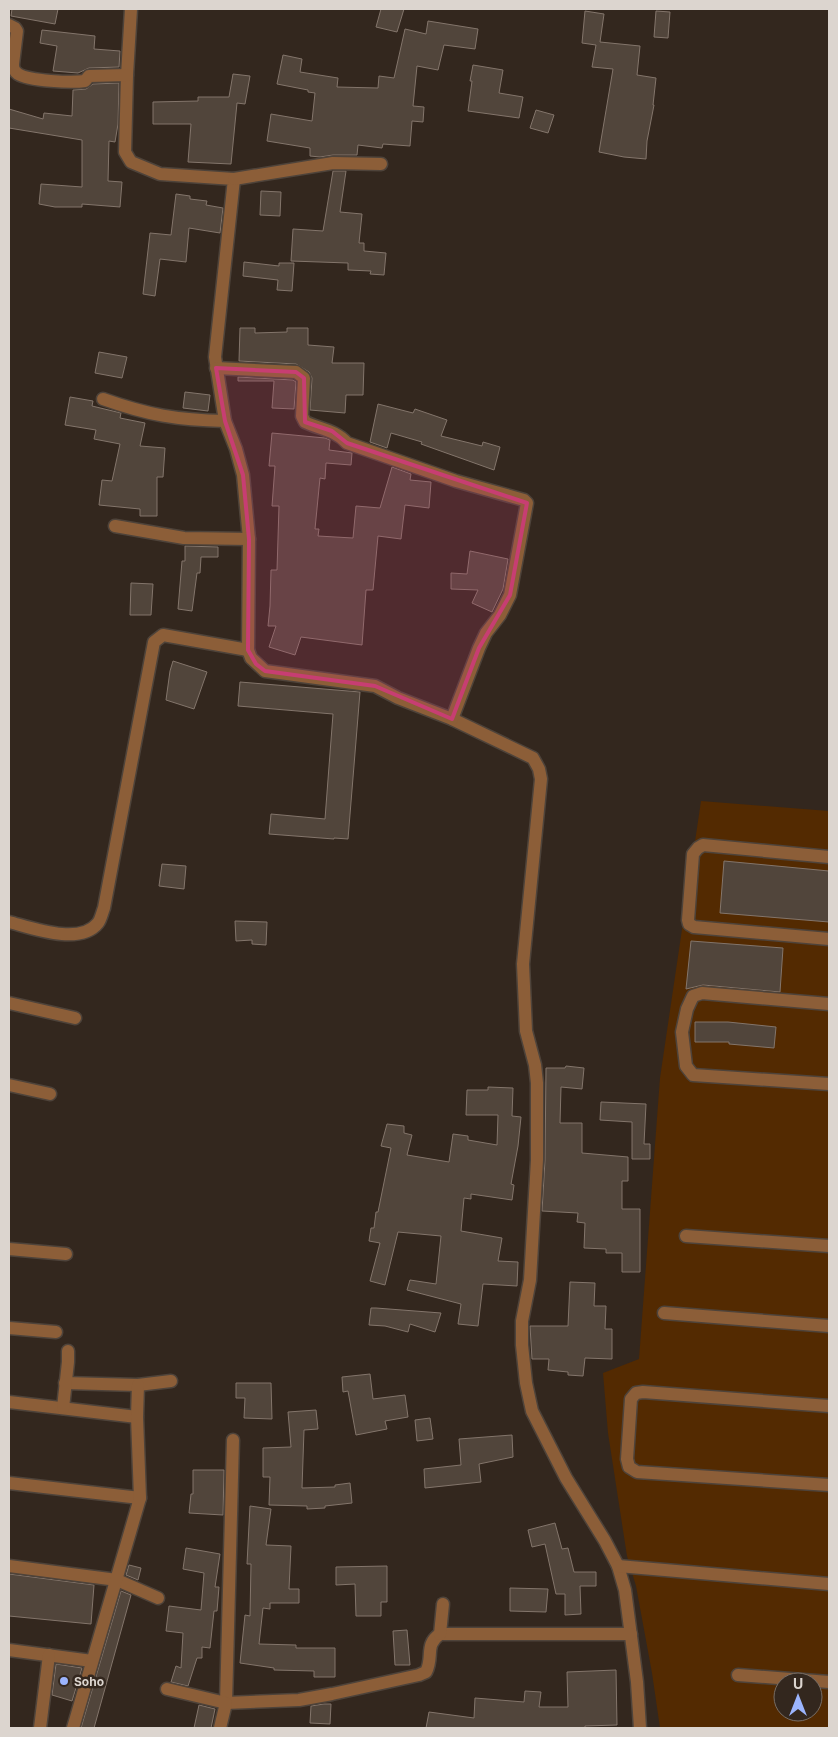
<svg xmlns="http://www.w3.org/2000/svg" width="838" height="1737" font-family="Inter,sans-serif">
<rect width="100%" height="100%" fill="#33271e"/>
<path fill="#532a01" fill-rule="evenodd" d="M701 801 829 811V1728H660L652 1673 636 1586 627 1556 608 1433 603 1373 639 1359 660 1078ZM783 1682H813V1712H783Z"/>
<g fill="#51453b" stroke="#83756b">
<path d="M12 9H58L55 24 11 16Z"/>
<path d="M381 9H404L397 32 376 27Z"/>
<path d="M585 11 604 14 600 42 640 46 637 75 656 78 653 105H654L647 141 646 159 624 157 599 152 613 69 592 67 596 45 582 43Z"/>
<path d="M656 11 670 12 668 38 654 37Z"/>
<path d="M428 21 478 29 475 49 444 45 438 70 417 66 413 106 424 107 423 122 412 121 410 146 383 144 382 148 358 145 357 155H333L320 157 310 156V148L267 141 271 114 312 121 315 93 308 92V90L277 84 283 55 302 59 300 72 338 78 337 87 378 88 379 76 394 78 405 29 426 34Z"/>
<path d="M42 30 95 36 94 49 120 51 119 67 89 68 78 73 53 71 57 46 40 43Z"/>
<path d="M473 65 503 70 499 93 523 97 519 118 468 111 472 81H470Z"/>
<path d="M233 74 250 76 245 104 237 103 231 164 188 162 191 124H153V102L198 101V97H229Z"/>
<path d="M119 83 118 124 115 142 109 141 108 181 122 182 120 207 82 204V207H55L39 204 41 184 82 187V140L9 128V109L43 119 44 113 72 116 73 90 86 89 93 84Z"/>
<path d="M536 110 554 115 548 133 530 128Z"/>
<path d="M333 171H346L340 212 362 214 359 243H364V251L386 253 384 275 370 274 371 271 348 270V263L291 261 293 229 323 231Z"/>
<path d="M261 191 281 192 280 216 260 215Z"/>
<path d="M176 194 190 196V199L207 201 206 205 223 208 220 233 189 228 186 262 160 259 155 296 143 294 150 233 171 235Z"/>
<path d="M244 262 279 266V263H294L292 291 277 290 278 280 243 276Z"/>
<path d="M240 328H255V333L287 332V328H308V345L334 347 332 363H364L363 395H346L345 413 310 410 312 378 309 372 296 364 239 361Z"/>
<path d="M99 352 127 357 122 378 95 373Z"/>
<path d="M238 377 293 380 296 382 294 409 272 408 274 381H238Z"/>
<path d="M185 392 210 395 208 411 183 408Z"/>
<path d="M70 397 93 401 92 406 121 413 120 418 145 423 140 446 165 448 163 477H157V516H140V509L99 505 102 480 112 481 120 444 94 439 96 430 65 425Z"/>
<path d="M378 404 413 413 415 409 447 420 441 436 482 446 483 442 500 447 494 470 421 444 422 442 391 433 387 448 370 442Z"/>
<path d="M272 433 325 438 330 440 329 450 352 453 351 465 326 463 325 479 320 478 315 529H319L318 536 353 538 356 506 380 508 392 467 411 474 410 480 431 482 429 508 405 505 401 539 378 536 373 590H366L362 645 301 637 295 655 269 647 276 626H268L270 606 271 570H277L279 506H272L275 466H269Z"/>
<path d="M185 546 218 547V557H201L200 573H197L192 611 178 609 182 561H185Z"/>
<path d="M470 551 508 559 503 589 492 612 472 603 478 590 451 589V573L467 574Z"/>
<path d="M131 583 153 584 151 615H130Z"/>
<path d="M173 661 207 672 194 709 166 700 170 671Z"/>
<path d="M240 682 360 692 348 839 334 838V839L269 834 271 814 325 819 333 714 238 706Z"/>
<path d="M724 861 829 871V922L720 913Z"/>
<path d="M162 864 186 866 184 889 159 886Z"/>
<path d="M235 921 267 922 266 945 252 944V940L236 941Z"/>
<path d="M691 941 783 948 780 992 703 985 686 989Z"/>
<path d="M695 1022H728L776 1027 774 1048 729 1044V1042H695Z"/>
<path d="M566 1066 584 1068 582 1089 561 1087 560 1123H582V1153L628 1157V1181H622V1209H640V1272H622V1253H606V1249L584 1248 585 1223 577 1222 578 1213 542 1211 545 1160 546 1068H565Z"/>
<path d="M488 1087 513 1088 512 1116 521 1117 518 1146 511 1184 514 1185 512 1200 471 1194V1199L464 1198 461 1231 502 1238 498 1261 518 1262 517 1286 483 1284 478 1326 458 1324 461 1304 407 1290 410 1280 436 1284 441 1236 398 1232 385 1285 370 1281 380 1243 369 1241 371 1228H374L376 1212H378L391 1148 381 1146 387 1124 404 1126V1133L412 1135 407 1155 449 1162 453 1134 468 1136V1140L497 1145 498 1115H466L467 1090H488Z"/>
<path d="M601 1102 646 1104 644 1144H650V1159H632V1122L600 1120Z"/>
<path d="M570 1282 595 1283 594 1306H606L605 1329H612V1359L585 1358 583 1376 568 1375V1372L548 1370 549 1359H532L530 1326H568Z"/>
<path d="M371 1308H376L441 1313 435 1332 410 1324 408 1332 385 1326 369 1325Z"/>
<path d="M370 1374 373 1399 405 1395 408 1417 385 1421 387 1429 356 1435 348 1391 343 1392 342 1377Z"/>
<path d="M236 1383H271L272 1419 244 1418 245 1398H236Z"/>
<path d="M316 1410 318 1429 304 1430 302 1488 335 1487V1485L350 1483 352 1503 325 1506V1508L307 1509V1506L269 1505 270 1477H263V1448L291 1447 288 1412Z"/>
<path d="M430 1418 433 1439 417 1441 415 1420Z"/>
<path d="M512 1435 513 1457 479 1464 481 1482 425 1488 424 1469 461 1465 459 1439Z"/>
<path d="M193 1470H224L223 1515 189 1513 191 1494H193Z"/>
<path d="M250 1506 271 1509 266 1545 291 1546 289 1589H299V1603H270V1609L263 1608 259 1644 296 1645V1648H335V1677H314V1671L274 1670V1668L240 1663 245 1615 250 1616 251 1564H247Z"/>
<path d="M555 1523 562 1549 568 1548 574 1572H596V1586H580L581 1614 565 1615V1594H556L545 1544 532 1547 528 1530Z"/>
<path d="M186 1548 220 1554 215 1587H219L217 1611H214L210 1648 202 1647V1658H197L188 1686 171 1682 176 1666 181 1668 183 1633 166 1631 169 1606 201 1610 204 1573 183 1569Z"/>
<path d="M129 1565 141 1568 138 1580 126 1575Z"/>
<path d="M387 1566V1602H381V1616H356L355 1584 336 1585V1567Z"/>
<path d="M9 1574 94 1585 91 1624 9 1616Z"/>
<path d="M510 1588 548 1589 546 1612 510 1611Z"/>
<path d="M121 1591 131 1595 94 1728H81Z"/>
<path d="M407 1630 410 1665H395L393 1631Z"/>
<path d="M56 1664 82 1668 72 1701 52 1695Z"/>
<path d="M616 1670 617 1725 585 1726V1728H426L429 1712 474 1718 475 1698 524 1702 525 1691 541 1692 539 1707H568L567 1672Z"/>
<path d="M324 1704H331L330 1724 310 1723 311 1706Z"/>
<path d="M199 1705 215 1709 211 1728H194Z"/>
</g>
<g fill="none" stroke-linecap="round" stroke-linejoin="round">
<g stroke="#4e433a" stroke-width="15">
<g id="minor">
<path d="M131 9 127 75 125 152 131 162 160 174 234 179 215 357 225 421 236 449 243 475 249 539 248 650 251 658 265 671 375 686 398 698 452 719 533 758 539 769 541 779 523 964 526 1031 535 1065 537 1083V1160L530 1280 522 1321V1345L526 1383 532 1411 566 1478 605 1541 618 1566 625 1590 637 1682 640 1728"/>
<path d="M9 25 15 28 17 31 13 64C13 69 14 71 18 74 29 81 72 83 85 81L89 76 127 75"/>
<path d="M234 179 333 163 381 164"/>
<path d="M216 368 296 372 304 378 302 416 305 422C319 429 336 430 347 443L456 481 524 500 527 503 510 595 500 615 486 633 479 648 452 719"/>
<path d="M103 399C148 415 177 420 225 421"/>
<path d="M115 526 184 538 249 539"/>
<path d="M829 857 703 845 698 848 693 854 688 920 689 924 694 927 829 939"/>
<path d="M9 922C32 928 80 946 98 923 101 919 102 913 104 908L154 642 163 635 248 650"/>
<path d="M9 1003 75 1018"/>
<path d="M829 1004 702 993 693 996 687 1009 682 1032 686 1066 693 1075 829 1084"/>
<path d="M9 1085 50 1094"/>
<path d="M686 1236 829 1246"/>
<path d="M9 1249 66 1254"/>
<path d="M664 1313 829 1326"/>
<path d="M9 1328 56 1332"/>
<path d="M65 1383 138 1385 171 1381"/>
<path d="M9 1402 137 1417"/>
<path d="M829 1406 643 1392 636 1393 631 1399 627 1459 629 1467 637 1472 829 1485"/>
<path d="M63 1408 68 1362V1351"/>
<path d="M233 1440 226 1703 299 1700 332 1694 419 1675 426 1672C434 1657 424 1645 440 1634H631"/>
<path d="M9 1483 140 1498"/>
<path d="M9 1566 117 1580 158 1598"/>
<path d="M618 1566 829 1584"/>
<path d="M440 1634 443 1604"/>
<path d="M9 1650 92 1661"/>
<path d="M738 1675 829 1682"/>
<path d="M167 1689 226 1703 220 1728"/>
<path d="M40 1728 49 1655"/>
<path d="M73 1728 140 1498 137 1417 138 1385"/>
</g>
</g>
<use href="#minor" stroke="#8c5e38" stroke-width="12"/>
</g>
<path fill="#c73e72" fill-opacity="0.2" stroke="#c73e72" stroke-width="4" stroke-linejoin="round" d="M216 368 296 372 304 378 305 422 332 431 347 443 527 503 510 595 479 648 452 719 375 686 265 671 256 664 248 650 249 539 243 475 225 421Z"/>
<circle fill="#9bb4fd" stroke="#33271e" stroke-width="2" cx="64" cy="1681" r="5"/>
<g text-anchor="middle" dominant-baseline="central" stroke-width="5" stroke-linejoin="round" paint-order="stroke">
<g font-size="12" font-weight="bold" fill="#dcd5cf" stroke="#33271e" text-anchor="start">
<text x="74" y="1681">Soho</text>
</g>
</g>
<rect width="838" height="1737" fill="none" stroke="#dcd5cf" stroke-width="20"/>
<g transform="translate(798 1697)"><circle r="24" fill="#33271e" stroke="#776d65"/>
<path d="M0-4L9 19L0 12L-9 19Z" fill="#9bb4fd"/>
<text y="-8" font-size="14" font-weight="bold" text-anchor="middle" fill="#dcd5cf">U</text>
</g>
</svg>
